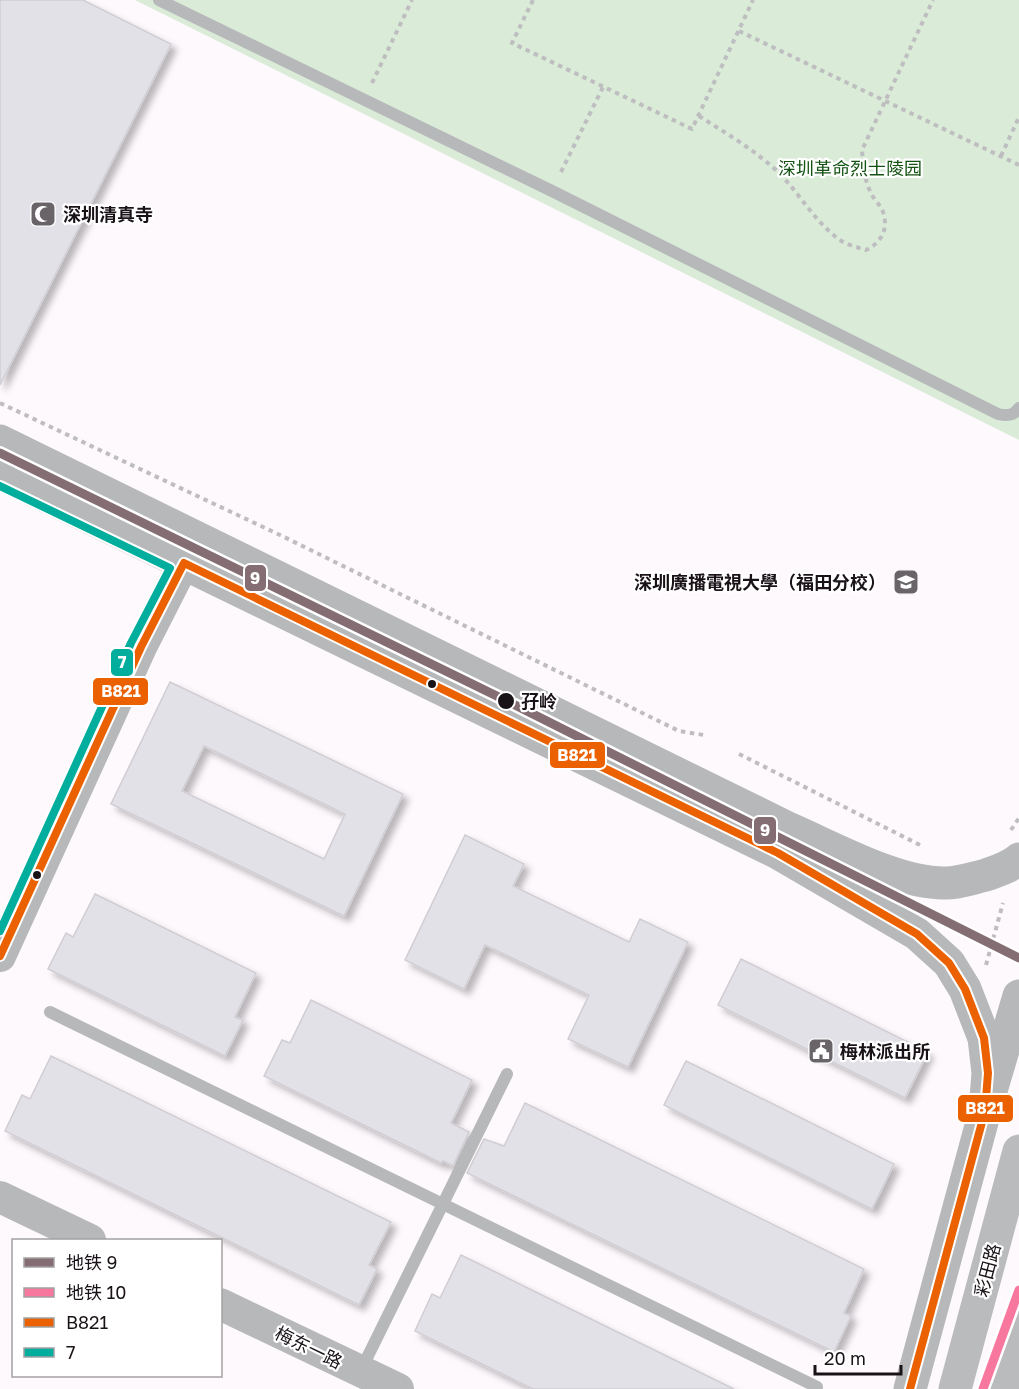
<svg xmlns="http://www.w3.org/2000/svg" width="1019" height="1389" font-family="'Golos Text','Noto Sans SC',sans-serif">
<defs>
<filter id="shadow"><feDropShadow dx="5.5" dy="5.5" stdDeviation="3" flood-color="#0004"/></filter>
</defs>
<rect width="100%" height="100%" fill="#fef9fd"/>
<path fill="#daebd8" d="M135 0H1019V440Z"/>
<g fill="#e3e1e8" stroke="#d0ced3" stroke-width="1.5" fill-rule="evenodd" filter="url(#shadow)">
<path d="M0 0H83L171 44 0 385Z"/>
<path d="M170 682 403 794 344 916 111 804ZM204 746 345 814 324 859 182 791Z"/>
<path d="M465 835 524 864 513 886 629 942 640 919 688 942 628 1067 568 1039 589 995 485 945 464 989 405 960Z"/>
<path d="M95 894 256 973 235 1017 243 1020 225 1056 48 969 66 933 73 937Z"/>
<path d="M741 959 928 1052 905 1098 718 1005Z"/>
<path d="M311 1000 472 1080 451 1123 469 1132 453 1166 443 1161 441 1163 264 1076 282 1040 290 1043Z"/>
<path d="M51 1056 391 1222 369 1265 377 1269 359 1305 5 1131 22 1095 30 1099Z"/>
<path d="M686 1061 894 1164 872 1209 664 1105Z"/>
<path d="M525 1103 864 1269 844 1313 851 1316 834 1352 467 1173 484 1139 504 1146Z"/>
<path d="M461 1255 550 1299 734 1389H533L415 1331 432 1294 440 1298Z"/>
</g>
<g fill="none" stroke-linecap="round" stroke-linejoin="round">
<g stroke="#bebec0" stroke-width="4" stroke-dasharray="4.5 4.5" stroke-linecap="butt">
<path d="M533 0 512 43 692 129 753 0"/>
<path d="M739 31 1019 165"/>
<path d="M372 83 412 0"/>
<path d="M699 116C727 134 757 151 781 175 801 196 816 223 840 240 847 245 857 247 866 250 881 243 889 229 883 212 880 204 873 199 870 191 864 178 863 164 862 150L933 0"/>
<path d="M1001 156 1019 117"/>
<path d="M561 172 603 87"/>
<path d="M0 403 280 535 679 731 704 735"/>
<path d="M739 754 924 847"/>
<path d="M1011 830 1019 818"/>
<path d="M986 965 1003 903"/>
</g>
<g stroke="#b7b8ba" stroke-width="12">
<path d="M159 0 552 191 998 414C1007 416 1013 416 1019 408"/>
<path d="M50 1012 817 1387"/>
<path d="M361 1370 507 1074"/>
</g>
<g stroke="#b7b8ba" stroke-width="32">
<path d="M0 956 141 647 196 539"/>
<path d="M0 1197 90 1240"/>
<path d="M220 1304 398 1389"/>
</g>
<g stroke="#b6b8ba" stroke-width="33">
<path d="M0 441 790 829C834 848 898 884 946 883 959 883 973 878 986 875 997 871 1010 867 1019 859"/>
<path d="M0 474 778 853 917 934 949 963 965 989 984 1038 988 1073 985 1111"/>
<path d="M910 1389 985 1111 1019 996"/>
</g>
<g stroke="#babbbd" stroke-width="33">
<path d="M955 1389 1019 1151"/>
<path d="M1003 1389 1019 1327"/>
</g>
<g stroke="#fff" stroke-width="12">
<path id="bus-1" d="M0 956 141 647 184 563 778 853 917 934 949 963 965 989 984 1038 988 1073 985 1111 910 1389"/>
</g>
<g stroke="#fff" stroke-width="12">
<path id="bus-2" d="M0 486 170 568 131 643 0 931"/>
</g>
<use href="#bus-1" stroke="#eb6100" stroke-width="8"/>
<use href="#bus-2" stroke="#01ad9c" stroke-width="8"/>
<g stroke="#fff" stroke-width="14">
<path id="metro-1" d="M0 453 509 702 1019 958"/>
</g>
<g stroke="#fff" stroke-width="14">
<path id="metro-2" d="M983 1389 1019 1290"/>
</g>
<use href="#metro-1" stroke="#846e74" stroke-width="9"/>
<use href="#metro-2" stroke="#f8779e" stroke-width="9"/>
</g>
<defs>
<g id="mosque-square" transform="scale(1.35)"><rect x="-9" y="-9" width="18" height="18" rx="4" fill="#696468" stroke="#fff"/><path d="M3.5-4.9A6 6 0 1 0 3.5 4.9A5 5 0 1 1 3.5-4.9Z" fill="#fff"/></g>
<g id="university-square" transform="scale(1.35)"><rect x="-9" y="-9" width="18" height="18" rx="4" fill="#696468" stroke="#fff"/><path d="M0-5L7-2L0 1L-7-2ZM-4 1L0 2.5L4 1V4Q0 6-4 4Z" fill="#fff"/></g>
<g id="civic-square" transform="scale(1.35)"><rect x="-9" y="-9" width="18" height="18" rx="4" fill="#696468" stroke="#fff"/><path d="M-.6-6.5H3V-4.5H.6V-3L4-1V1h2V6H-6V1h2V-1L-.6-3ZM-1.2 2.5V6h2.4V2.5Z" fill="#fff"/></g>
</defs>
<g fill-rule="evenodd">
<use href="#mosque-square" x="43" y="214"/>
<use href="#university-square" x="906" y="582"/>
<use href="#civic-square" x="821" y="1051"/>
</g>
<g fill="#191318" stroke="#fff" stroke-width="2">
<circle cx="432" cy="684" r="5"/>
<circle cx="506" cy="701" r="9"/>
<circle cx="37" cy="875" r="5"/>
</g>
<g text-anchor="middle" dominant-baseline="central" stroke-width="4.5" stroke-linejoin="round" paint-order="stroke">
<g font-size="18" fill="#135212" stroke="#fff">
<text x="850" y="168">深圳革命烈士陵园</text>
</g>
<g font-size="18" font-weight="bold" fill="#191318" stroke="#fff" text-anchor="start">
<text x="63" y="214">深圳清真寺</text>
<text x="886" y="582" text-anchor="end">深圳廣播電視大學（福田分校）</text>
<text x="840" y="1051">梅林派出所</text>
</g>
<g font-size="18" font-weight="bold" fill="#191318" stroke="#fff" text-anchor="start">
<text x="521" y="701">孖岭</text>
</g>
<g font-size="18" fill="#191318" stroke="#fff">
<text transform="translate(987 1270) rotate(-75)">彩田路</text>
<text transform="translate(309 1347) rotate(26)">梅东一路</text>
</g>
</g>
<g stroke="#fff" stroke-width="2">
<rect x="244" y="564" width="23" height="28" rx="6" fill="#846e74"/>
<rect x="110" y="648" width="24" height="29" rx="6" fill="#01ad9c"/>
<rect x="92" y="677" width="57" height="29" rx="6" fill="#eb6100"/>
<rect x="549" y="741" width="57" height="28" rx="6" fill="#eb6100"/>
<rect x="753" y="816" width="24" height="29" rx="6" fill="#846e74"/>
<rect x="957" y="1094" width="57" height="29" rx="6" fill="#eb6100"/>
</g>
<g font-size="16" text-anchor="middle" font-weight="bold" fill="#fff">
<text x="255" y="584">9</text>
<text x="122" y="668">7</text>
<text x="121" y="697">B821</text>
<text x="577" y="761">B821</text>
<text x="765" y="836">9</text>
<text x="985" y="1114">B821</text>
</g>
<rect x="12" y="1239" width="210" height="138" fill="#ffffff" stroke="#a3a1a3" stroke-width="1.5"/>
<rect x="24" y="1258" width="30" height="9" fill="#846e74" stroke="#a3a1a3" stroke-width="1.5"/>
<text x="66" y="1269" font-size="18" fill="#191318">地铁 9</text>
<rect x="24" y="1288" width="30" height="9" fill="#f8779e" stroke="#a3a1a3" stroke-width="1.5"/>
<text x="66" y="1299" font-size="18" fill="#191318">地铁 10</text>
<rect x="24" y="1318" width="30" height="9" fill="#eb6100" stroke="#a3a1a3" stroke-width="1.5"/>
<text x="66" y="1329" font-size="18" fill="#191318">B821</text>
<rect x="24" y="1348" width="30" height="9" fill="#01ad9c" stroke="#a3a1a3" stroke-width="1.5"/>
<text x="66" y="1359" font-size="18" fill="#191318">7</text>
<path d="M815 1365v9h86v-9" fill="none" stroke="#191318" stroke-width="3"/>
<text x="824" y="1365" font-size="18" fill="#191318" stroke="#ffffff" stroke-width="4.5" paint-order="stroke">20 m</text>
</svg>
